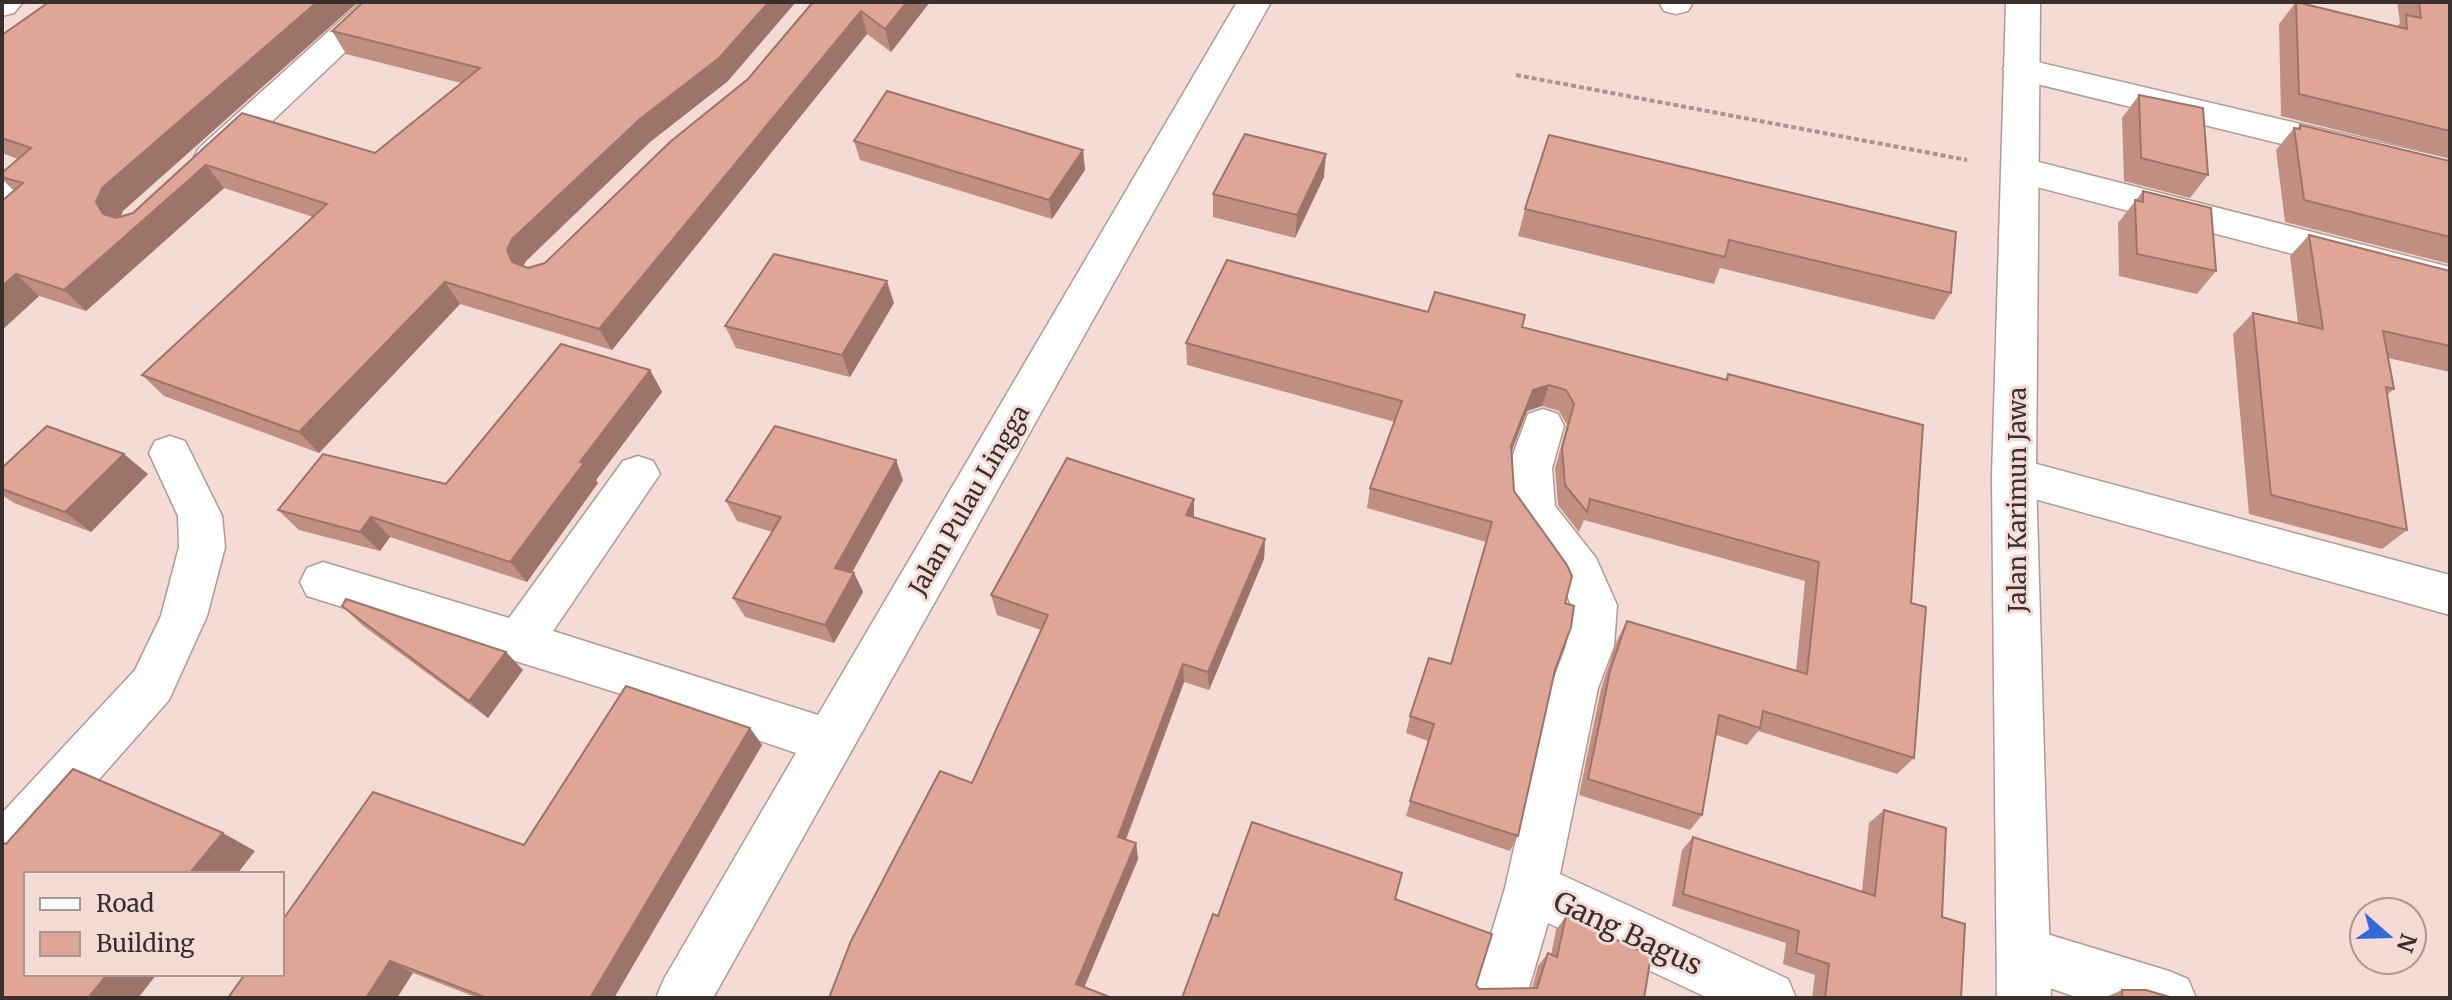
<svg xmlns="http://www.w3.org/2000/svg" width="2452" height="1000" font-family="Merriweather,serif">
<rect width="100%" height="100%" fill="#f4dbd5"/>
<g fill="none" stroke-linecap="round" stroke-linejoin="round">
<g stroke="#b29a94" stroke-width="3">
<g id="minor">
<path d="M2 2H23L14 13 2 16Z"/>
<path d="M361 2H398L225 166 212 170 199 166 194 157 199 148Z"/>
<path d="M1237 2H1271L713 998H656L664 979 796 753 615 692 307 596 300 582 307 568 323 562 509 618 623 461 638 456 653 461 660 474 553 631 818 715Z"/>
<path d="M1659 2H1693L1688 11 1676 14 1664 11Z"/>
<path d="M2020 58 2450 159V185L2008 77 2003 69 2008 61Z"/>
<path d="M2019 157 2450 267V295L2006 179 2001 170 2006 161Z"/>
<path d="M7 175 20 179 26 188 15 201 2 205V176Z"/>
<path d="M1543 409 1558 414 1564 426 1552 468 1555 506 1596 558 1617 605 1614 646 1598 688 1560 874 1788 979 1796 998H1708L1548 923 1526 998H1472L1505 888 1550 688 1566 646 1571 605 1562 583 1511 511 1508 468 1528 414Z"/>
<path d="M170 436 185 441 222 516 225 547 207 616 169 700 20 869 2 876V813L135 670 161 616 179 547 178 516 149 453 155 441Z"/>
<path d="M2014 458 2450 575V615L1999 489 1992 476 1999 463Z"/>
<path d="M2024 927 2169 971 2188 979 2196 998H2079L2005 973 1997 954 2005 935Z"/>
</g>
</g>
<g stroke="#b29a94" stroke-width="3">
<path id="tertiary" d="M2006 2H2040L2036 476 2051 998H1997L1992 476Z"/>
</g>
<path stroke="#a89591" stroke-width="4" stroke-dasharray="5 3" stroke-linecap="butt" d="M1516 75 1967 160"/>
<use href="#minor" fill="#fff" fill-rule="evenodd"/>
<use href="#tertiary" fill="#fff" fill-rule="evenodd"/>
</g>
<g fill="#c08f82">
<path d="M813 2H930L891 52 867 34 612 350 460 304 319 453 164 396 142 375 313 217 224 188 86 311 39 296 2 330 14 191 2 179V173L18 159 2 153V35L123 211 120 217 133 213 242 113 375 153 461 83 346 54 332 31 728 81 650 142 526 261 523 266 528 268 545 263 748 79Z"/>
<path d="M2296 2 2397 26 2400 23 2397 2H2450V158L2281 116 2279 24Z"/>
<path d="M2139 95 2208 175 2190 198 2124 181 2122 118Z"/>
<path d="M2300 125 2450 161V264L2285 222 2276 150 2294 128 2297 129Z"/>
<path d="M854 141 1083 150 1085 170 1052 219 860 160Z"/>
<path d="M1324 177 1295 238 1213 217V194Z"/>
<path d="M2143 191 2216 271 2197 294 2119 276 2118 223Z"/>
<path d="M1525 209 1956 232 1951 293 1934 320 1720 268 1714 284 1518 236Z"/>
<path d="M2309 235 2450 271V372L2388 358 2394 389 2387 395 2407 530 2382 549 2249 514 2233 334 2253 313 2298 323 2290 256Z"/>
<path d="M894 303 850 377 736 348 725 326Z"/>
<path d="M1428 312 1522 327 1726 379 1728 374 1911 603 1914 758 1897 774 1758 731 1747 745 1716 735 1702 815 1690 830 1579 795 1601 689 1617 640 1627 621 1796 671 1805 581 1584 520 1579 532 1558 505 1555 468 1567 425 1559 411 1542 406 1527 411 1512 451 1514 491 1565 603 1555 670 1518 836 1510 851 1406 816 1428 741 1406 733 1410 716 1451 664 1486 542 1367 508 1370 488 1395 422 1187 365 1186 343Z"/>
<path d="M650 370 662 392 596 480 598 483 527 582 390 537 380 551 299 530 278 510 446 484Z"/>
<path d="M2 468 148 474 91 532 14 503 2 495Z"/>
<path d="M903 480 852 572 854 573 863 592 834 643 745 617 733 598 772 532 737 521 726 501Z"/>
<path d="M1194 499V518L1265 539 1264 559 1209 690 1184 682 1126 840 1136 843 1138 859 1084 988 829 998 972 783 1041 630 997 615 991 595Z"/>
<path d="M342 606 523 670 488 718 362 625Z"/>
<path d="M750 728 762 745 614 998H478L413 973 228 998Z"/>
<path d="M1884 810 1942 917 1961 998H1812L1815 975 1783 964 1786 943 1672 906 1682 850 1693 837 1862 891 1869 823Z"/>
<path d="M1395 899 1479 989 1532 988 1538 966 1548 953 1551 955 1556 930 1566 916 1644 998H1182L1218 916Z"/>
<path d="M2122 990 2173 998H2104Z"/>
</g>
<g fill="#9c746a">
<path d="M317 2H358L123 211 116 225 103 214 96 202 102 188Z"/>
<path d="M769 2H796L728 81 650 142 526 261 520 272 512 262 507 250 512 239 640 119Z"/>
<path d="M907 2H930L891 52 885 29Z"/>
<path d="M861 11 867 34 612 350 599 329Z"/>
<path d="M1083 150 1085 170 1052 219 1049 200Z"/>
<path d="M1326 154 1324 177 1295 238 1297 215Z"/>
<path d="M206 165 224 188 86 311 64 290Z"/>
<path d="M16 274 39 296 2 330V286Z"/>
<path d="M887 281 894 303 850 377 842 355Z"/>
<path d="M445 282 460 304 319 453 299 432Z"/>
<path d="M650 370 662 392 596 480 598 483 527 582 510 562 580 462Z"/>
<path d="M1549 385 1542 406 1527 411 1505 467 1511 446 1533 390Z"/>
<path d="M124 454 148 474 91 532 65 512Z"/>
<path d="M896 460 903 480 844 587 835 568Z"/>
<path d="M1194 499V520L1186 515Z"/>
<path d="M371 517 390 537 380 551 360 532Z"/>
<path d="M1265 539 1264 559 1209 690 1208 672Z"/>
<path d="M854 573 863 592 834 643 825 625Z"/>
<path d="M506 652 523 670 488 718 469 701Z"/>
<path d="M1183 664 1184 682 1121 852 1118 837Z"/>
<path d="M750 728 762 745 614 998H590Z"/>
<path d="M223 833 255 851 237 874H189Z"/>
<path d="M1136 843 1138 859 1080 997 1076 984Z"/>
<path d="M390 961 413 973 397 998H366Z"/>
<path d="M108 974H157L138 998H88Z"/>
</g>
<g fill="#dfa697" stroke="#9c746a" stroke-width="2">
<path d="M49 2H317L102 188 96 202 103 214 116 218 133 213 242 113 375 153 480 68 332 31 363 2H769L719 58 640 119 512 239 507 250 512 262 528 268 545 263 670 142 748 79 813 2H907L885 29 861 11 599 329 445 282 299 432 142 375 327 204 206 165 64 290 16 274 2 286V201L23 183 2 177V173L31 148 2 138V35Z"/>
<path d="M2296 2 2407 29 2406 15 2421 18 2419 2H2450V131L2299 94Z"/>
<path d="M887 91 1083 150 1049 200 854 141Z"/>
<path d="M2139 95 2203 108 2208 175 2141 158Z"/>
<path d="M2300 125 2450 161V237L2304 200 2294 128 2300 129Z"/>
<path d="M1245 134 1326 154 1297 215 1213 194Z"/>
<path d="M1549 135 1956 232 1951 293 1729 240 1725 257 1525 209Z"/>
<path d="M2143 191 2211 208 2216 271 2137 254 2135 200 2143 202Z"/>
<path d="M2309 235 2450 271V346L2383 331 2394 389 2386 387 2407 530 2271 495 2253 313 2323 329Z"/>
<path d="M774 254 887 281 842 355 725 326Z"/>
<path d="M1227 260 1428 312 1435 292 1525 315 1522 327 1727 380 1728 374 1923 425 1911 603 1926 607 1914 758 1763 711 1760 728 1719 715 1702 815 1588 779 1610 671 1627 621 1807 674 1819 562 1590 499 1587 512 1565 485 1562 448 1574 404 1566 390 1549 385 1533 390 1511 446 1514 491 1567 565 1572 576 1565 603 1574 606 1571 627 1555 670 1518 836 1410 801 1434 724 1410 716 1429 658 1451 664 1492 522 1370 488 1402 401 1186 343Z"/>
<path d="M561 344 650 370 580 462 584 463 510 562 371 517 360 532 278 510 323 454 446 484Z"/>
<path d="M47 426 124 454 65 512 2 489V468Z"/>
<path d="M775 426 896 460 835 568 854 573 825 625 733 598 781 517 726 501Z"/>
<path d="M1067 458 1194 499 1186 515 1265 539 1208 672 1183 664 1118 837 1136 843 1076 984 1112 998H829L851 941 940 771 972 783 1048 615 991 595Z"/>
<path d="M346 599 506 652 469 701 342 606Z"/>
<path d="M626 686 750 728 590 998H487L390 961 366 998H228L245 974H282V921L373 792 524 845Z"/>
<path d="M73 769 223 833 189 874H26V974H108L88 998H2V842L6 844Z"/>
<path d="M1884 810 1946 828 1942 917 1965 924 1961 998H1825L1829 964 1796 953 1799 931 1683 894 1693 837 1875 896Z"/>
<path d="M1252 822 1402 873 1395 899 1492 934 1476 985 1479 989 1537 988 1548 953 1557 957 1566 916 1651 956 1644 998H1182L1213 914 1218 916Z"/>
<path d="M2122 990H2146L2173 998H2122Z"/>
</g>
<g text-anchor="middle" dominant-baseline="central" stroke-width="6" stroke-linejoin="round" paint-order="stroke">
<g font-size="24" fill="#39302d" stroke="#f4dbd5">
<text transform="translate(969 500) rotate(-60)">Jalan Pulau Lingga</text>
<text transform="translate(2017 500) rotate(-90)">Jalan Karimun Jawa</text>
</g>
<g font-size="28" fill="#39302d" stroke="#f4dbd5">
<text transform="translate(1628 933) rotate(25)">Gang Bagus</text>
</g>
</g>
<rect width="2452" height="1000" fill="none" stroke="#39302d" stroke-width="8"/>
<rect x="24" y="872" width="260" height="104" fill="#f4dbd5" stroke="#a99792" stroke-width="2"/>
<rect x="40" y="898" width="40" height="12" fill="#ffffff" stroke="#a99792" stroke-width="2"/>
<text x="96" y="912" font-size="24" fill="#39302d">Road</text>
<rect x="40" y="932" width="40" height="24" fill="#dfa697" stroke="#a99792" stroke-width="2"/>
<text x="96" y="952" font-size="24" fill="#39302d">Building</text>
<g transform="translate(2388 936) rotate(110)"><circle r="38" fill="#f4dbd5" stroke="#a99792" stroke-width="2"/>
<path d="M0-6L14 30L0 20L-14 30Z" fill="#3369d8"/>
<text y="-12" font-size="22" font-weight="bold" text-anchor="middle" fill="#39302d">N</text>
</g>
</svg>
